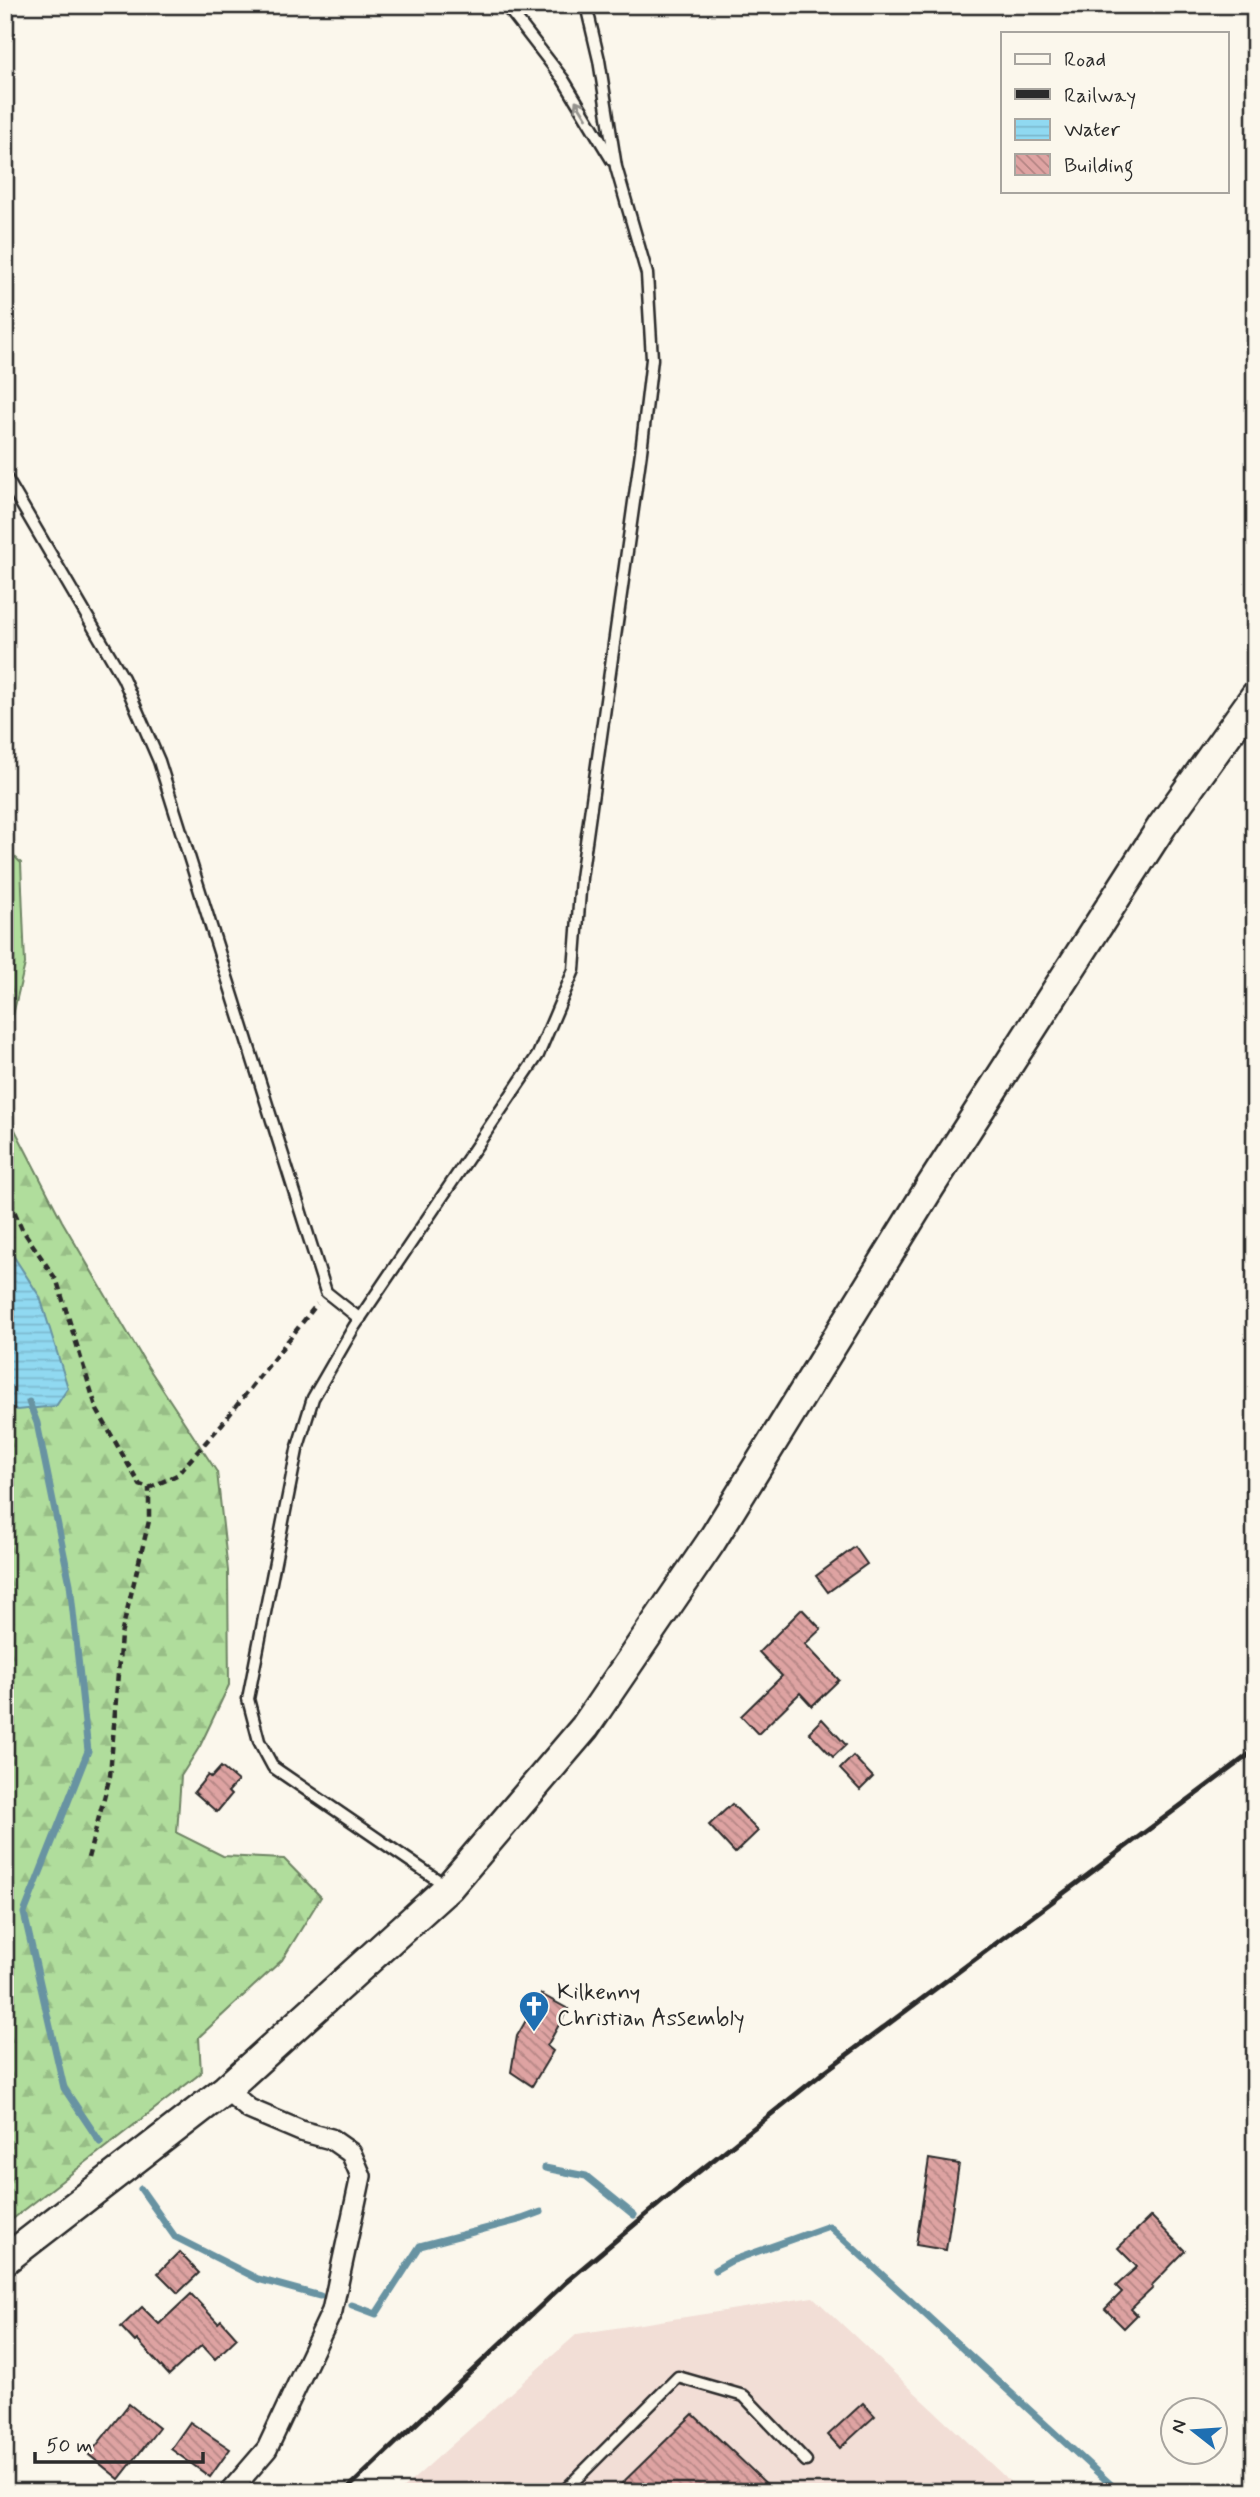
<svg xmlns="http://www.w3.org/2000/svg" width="1260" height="2497" font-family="Mynerve,sans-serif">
<defs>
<pattern id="forest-firs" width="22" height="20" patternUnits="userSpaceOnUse" patternTransform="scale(1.75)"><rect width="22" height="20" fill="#b0dd9c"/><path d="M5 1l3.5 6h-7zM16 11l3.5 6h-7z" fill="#98be87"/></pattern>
<pattern id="water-rules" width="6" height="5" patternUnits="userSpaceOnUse" patternTransform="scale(1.75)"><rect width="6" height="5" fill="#90d9f1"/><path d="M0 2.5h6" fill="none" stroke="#7cbacf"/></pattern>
<pattern id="building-back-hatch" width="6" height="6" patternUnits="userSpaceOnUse" patternTransform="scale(1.75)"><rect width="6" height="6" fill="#dea3a2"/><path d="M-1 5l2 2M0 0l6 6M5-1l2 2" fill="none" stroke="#b48584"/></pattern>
</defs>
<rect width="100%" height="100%" fill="#fbf7ec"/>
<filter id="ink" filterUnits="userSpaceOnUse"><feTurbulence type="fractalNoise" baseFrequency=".0143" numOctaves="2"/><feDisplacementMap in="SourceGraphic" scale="14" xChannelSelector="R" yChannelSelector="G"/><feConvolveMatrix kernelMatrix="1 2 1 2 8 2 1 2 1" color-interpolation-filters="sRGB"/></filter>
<g filter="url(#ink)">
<path fill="#f2ded6" d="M813 2297 1021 2492H399L577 2334Z"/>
<g fill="url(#forest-firs)" stroke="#6e8464" stroke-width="2">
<path d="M5 847 21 863 25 964 5 1049Z"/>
<path d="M5 1059 13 1126 62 1221 146 1364 217 1472 228 1571 229 1685 200 1746 181 1776 177 1833 223 1856 284 1859 321 1897 282 1960 199 2037 201 2073 5 2225Z"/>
</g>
<path fill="url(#water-rules)" stroke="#6893a2" stroke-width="2" d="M5 1243 40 1297 68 1388 56 1406 17 1410 5 1404Z"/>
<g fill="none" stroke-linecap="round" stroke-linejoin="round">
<g stroke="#6893a2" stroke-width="7">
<path d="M29 1402 37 1423 70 1584 88 1751 24 1913 64 2088 100 2142"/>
<path d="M545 2168 586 2176 634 2215"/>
<path d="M141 2189 175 2237 258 2279 320 2296"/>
<path d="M715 2270 731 2261 829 2226 1119 2492"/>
<path d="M352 2305 376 2314 420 2246 522 2219 541 2212"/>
</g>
</g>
<g fill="url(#building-back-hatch)" stroke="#2b2b2b" stroke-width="2">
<path d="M855 1547 867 1564 828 1592 816 1576Z"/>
<path d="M802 1609 821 1629 805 1644 839 1680 812 1706 800 1693 758 1734 741 1716 782 1676 759 1652Z"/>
<path d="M822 1719 846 1745 833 1757 809 1732Z"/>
<path d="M853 1756 873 1777 860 1790 840 1769Z"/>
<path d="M221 1767 238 1781 228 1792 231 1795 217 1812 194 1792 208 1775 211 1778Z"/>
<path d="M732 1804 758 1831 735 1853 709 1825Z"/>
<path d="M541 1994 568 2009 547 2046 553 2051 532 2086 511 2072 517 2036Z"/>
<path d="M929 2159 959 2164 946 2250 916 2245Z"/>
<path d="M1151 2216 1185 2251 1151 2286 1153 2288 1131 2309 1137 2315 1124 2328 1105 2309 1122 2292 1116 2286 1137 2267 1118 2248Z"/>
<path d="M179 2252 199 2273 178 2293 158 2273Z"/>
<path d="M191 2294 218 2323 221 2320 237 2338 215 2359 202 2345 169 2375 137 2340 135 2342 121 2327 142 2307 159 2324Z"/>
<path d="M863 2403 875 2416 840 2448 828 2435Z"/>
<path d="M129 2404 159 2428 119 2479 89 2455Z"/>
<path d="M693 2414 775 2492H613Z"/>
<path d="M190 2422 230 2449 210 2477 171 2449Z"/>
</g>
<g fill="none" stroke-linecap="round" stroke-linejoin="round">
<g stroke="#2b2b2b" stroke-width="15">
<g id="service">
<path d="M503 5 512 13 563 79 612 160"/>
<path d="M512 13 533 5"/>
<path d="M5 476 123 678 159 761 326 1292 360 1319"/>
<path d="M445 1885 273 1767 259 1741 248 1699 297 1450 313 1398 354 1327 538 1055 574 970 581 878 641 452 652 359 647 274 616 167 599 60 586 5"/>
<path d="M563 2492 678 2377 744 2396 806 2461"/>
</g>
</g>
<g stroke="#2b2b2b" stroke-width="24">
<path id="minor" d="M226 2089 249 2109 301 2131 331 2139 351 2153 361 2176 332 2311 267 2449 230 2492"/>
</g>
<g stroke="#2b2b2b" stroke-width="33">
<path id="secondary" d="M5 2260 226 2089 449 1887 585 1727 711 1542 930 1187 1162 826 1255 696"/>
</g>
<g stroke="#2b2b2b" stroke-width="4.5" stroke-dasharray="7 5" stroke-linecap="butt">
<path d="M5 1190 22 1229 57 1281 97 1410 140 1485 149 1488 177 1475 222 1424 317 1304"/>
<path d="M5 1213 14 1211"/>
<path d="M88 1858 110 1776 121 1635 149 1521V1488"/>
</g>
<use href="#service" stroke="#fbf7ec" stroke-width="10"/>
<use href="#minor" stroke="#fbf7ec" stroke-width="19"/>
<use href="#secondary" stroke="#fbf7ec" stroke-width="28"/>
<path stroke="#2b2b2b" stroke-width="5" d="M344 2492 566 2282 672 2193 824 2072 1255 1750"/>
</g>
<defs><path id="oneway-shaft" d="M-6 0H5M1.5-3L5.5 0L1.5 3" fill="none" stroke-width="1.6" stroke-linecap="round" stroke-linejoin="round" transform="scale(1.75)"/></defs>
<use stroke="#93918c" href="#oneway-shaft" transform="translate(581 109) rotate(-122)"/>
</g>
<defs>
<g id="church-pin" transform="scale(1.575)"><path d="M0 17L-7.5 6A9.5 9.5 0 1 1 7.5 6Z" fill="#1f6fb2" stroke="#fbf7ec"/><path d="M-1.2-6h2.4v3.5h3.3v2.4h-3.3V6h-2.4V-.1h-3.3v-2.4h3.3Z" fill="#fff"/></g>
</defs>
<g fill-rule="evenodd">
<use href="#church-pin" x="534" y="2006"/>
</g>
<g text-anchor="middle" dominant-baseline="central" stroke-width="5" stroke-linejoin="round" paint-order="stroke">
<g font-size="23" fill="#2b2b2b" stroke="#fbf7ec" text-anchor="start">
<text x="557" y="1993">Kilkenny<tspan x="557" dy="26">Christian Assembly</tspan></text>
</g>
</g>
<rect width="1260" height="2497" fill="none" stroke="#fbf7ec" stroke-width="28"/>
<rect x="14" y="14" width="1232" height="2469" fill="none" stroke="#2b2b2b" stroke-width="2.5" filter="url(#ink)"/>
<rect x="1001" y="32" width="228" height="161" fill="#fbf7ec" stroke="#a8a59f" stroke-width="2"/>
<rect x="1015" y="54" width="35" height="10" fill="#fbf7ec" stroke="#a8a59f" stroke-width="2"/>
<text x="1064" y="66" font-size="21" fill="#2b2b2b">Road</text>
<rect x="1015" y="89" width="35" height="10" fill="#2b2b2b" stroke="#a8a59f" stroke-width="2"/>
<text x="1064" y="102" font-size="21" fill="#2b2b2b">Railway</text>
<rect x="1015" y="119" width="35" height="21" fill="url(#water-rules)" stroke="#a8a59f" stroke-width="2"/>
<text x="1064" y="136" font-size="21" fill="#2b2b2b">Water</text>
<rect x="1015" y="154" width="35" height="21" fill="url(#building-back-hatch)" stroke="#a8a59f" stroke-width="2"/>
<text x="1064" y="172" font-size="21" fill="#2b2b2b">Building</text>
<g transform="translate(1194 2431) rotate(287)"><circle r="33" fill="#fbf7ec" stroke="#a8a59f" stroke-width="2"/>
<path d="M0-5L12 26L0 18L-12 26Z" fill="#1f6fb2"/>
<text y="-10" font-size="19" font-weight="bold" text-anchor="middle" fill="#2b2b2b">N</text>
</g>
<path d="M35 2452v10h168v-10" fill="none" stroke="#2b2b2b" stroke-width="3.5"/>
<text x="46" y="2452" font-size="21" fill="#2b2b2b" stroke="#fbf7ec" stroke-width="5" paint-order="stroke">50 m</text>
</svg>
